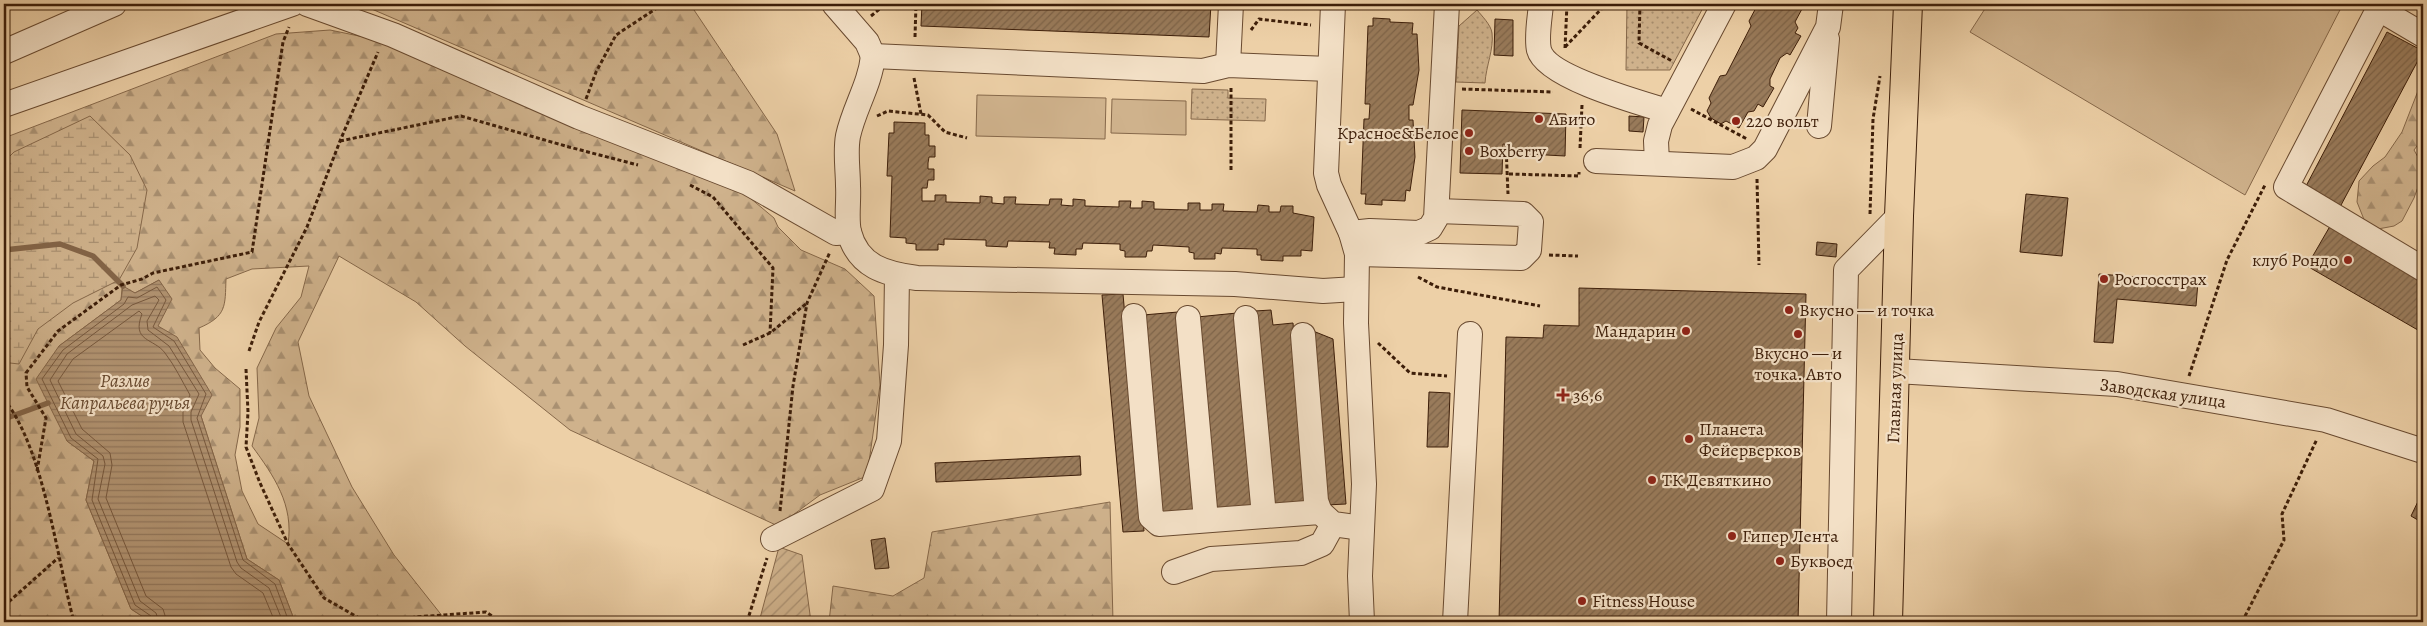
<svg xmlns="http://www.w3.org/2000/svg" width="2427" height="626" font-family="Alegreya,serif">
<defs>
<pattern id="forest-firs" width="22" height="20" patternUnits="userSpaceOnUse" patternTransform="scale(1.25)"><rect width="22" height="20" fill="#cfb28c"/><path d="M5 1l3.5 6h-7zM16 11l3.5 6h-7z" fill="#a99071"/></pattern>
<pattern id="wetland-marsh" width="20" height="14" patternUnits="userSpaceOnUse" patternTransform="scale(1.25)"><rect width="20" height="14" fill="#cfb28c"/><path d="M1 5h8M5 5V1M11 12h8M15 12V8" fill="none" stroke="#a99071"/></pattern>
<pattern id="park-dots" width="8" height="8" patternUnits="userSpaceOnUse" patternTransform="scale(1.25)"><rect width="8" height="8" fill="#cfb28c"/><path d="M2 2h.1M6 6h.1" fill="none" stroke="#a99071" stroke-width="1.8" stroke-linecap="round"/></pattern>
<pattern id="garden-furrows" width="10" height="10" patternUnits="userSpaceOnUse" patternTransform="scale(1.25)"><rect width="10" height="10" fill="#cfb28c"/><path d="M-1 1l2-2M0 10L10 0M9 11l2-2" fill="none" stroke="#a99071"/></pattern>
<pattern id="water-rules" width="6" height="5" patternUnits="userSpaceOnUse" patternTransform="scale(1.25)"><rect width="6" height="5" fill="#b19371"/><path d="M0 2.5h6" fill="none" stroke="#91775b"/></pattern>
<pattern id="building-hatch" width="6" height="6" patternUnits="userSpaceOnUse" patternTransform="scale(1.25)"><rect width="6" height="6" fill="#997b5b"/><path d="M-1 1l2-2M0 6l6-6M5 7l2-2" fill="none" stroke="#7e6449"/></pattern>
</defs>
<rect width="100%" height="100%" fill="#edd0a7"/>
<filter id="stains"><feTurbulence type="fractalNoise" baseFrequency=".004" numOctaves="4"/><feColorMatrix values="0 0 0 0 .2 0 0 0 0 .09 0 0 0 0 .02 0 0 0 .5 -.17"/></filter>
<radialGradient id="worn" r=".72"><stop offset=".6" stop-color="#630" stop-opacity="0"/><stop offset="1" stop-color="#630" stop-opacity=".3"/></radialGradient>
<g fill="#cfb28c" stroke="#86684a">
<path d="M1988 4H2343L2245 195 1970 32Z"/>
<path d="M977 95 1106 98 1105 139 976 136Z"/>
<path d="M1112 99 1186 101V135L1111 133Z"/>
</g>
<g fill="url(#forest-firs)" stroke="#86684a" fill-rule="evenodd">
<path d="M360 4H690L777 134 795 191Z"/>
<path d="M330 30 383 41 743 192 774 218 778 227 801 250 845 269 874 296 880 385 867 476 820 495 778 526 570 430 465 346 416 302 339 256 298 342 309 396 352 487 394 555 447 622H295L279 580 247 559 201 416 157 326 159 280 135 293 122 288 121 300 59 346 67 441 94 461 86 500 131 609 151 622H4V138L276 34ZM309 266 301 297 276 328 257 368 259 418 252 446C274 476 294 505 288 544L258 524 242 491 235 455 240 427V389L215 368 200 350 199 328C227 316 225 306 226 279L252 269Z"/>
<path d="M2423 78V138L2414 150 2419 159 2422 176 2414 198 2402 221 2394 226 2378 229 2365 222 2357 202 2359 181 2373 166 2385 157 2402 132Z"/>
<path d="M1110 502 1113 622H829L833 586 893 596 924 578 932 532Z"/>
</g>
<path fill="url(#wetland-marsh)" stroke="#86684a" d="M90 116 130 155 147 190 137 248 119 280 73 303 38 329 19 364 10 363 4 358V162L14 152Z"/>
<g fill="url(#park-dots)" stroke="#86684a">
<path d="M1627 4H1705L1670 70H1626Z"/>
<path d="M1477 10C1482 16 1491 25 1492 33 1494 49 1486 66 1485 83L1456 82 1459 26Z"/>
<path d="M1192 89 1228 90V98L1266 99 1265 121 1191 119Z"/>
</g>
<path fill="url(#garden-furrows)" stroke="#86684a" d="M779 547 802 555 811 622H759Z"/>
<path fill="url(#water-rules)" stroke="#836447" d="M159 280 172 299 158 326 177 337 212 395 201 416 247 559 279 580 295 622H151L131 609 86 500 94 461 67 441 36 379 59 346 121 300 123 286 135 293Z"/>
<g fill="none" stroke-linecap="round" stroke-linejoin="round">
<g stroke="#77583d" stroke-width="1">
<path d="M153 622 151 616 135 605 92 500 98 459 71 438 42 379 63 350 124 304 128 297 137 298 157 287 166 300 153 327 174 341 206 394 197 418 243 560 275 584 289 622"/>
<path d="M159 622 156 613 140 601 98 499 105 464 103 456 76 434 50 380 67 354 132 305 155 296 159 300 147 321 148 330 169 346 199 394 191 412V420L237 562 241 568 269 588 283 622"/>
<path d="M167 622 163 609 146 596 106 498 112 465 110 453 82 429 58 381 73 359 139 311 142 314C131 342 154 338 165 353 175 366 182 381 190 395L183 412V422L231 567 236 574 263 593 275 622"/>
</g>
<g stroke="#836447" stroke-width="5.5">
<path d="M4 250 60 244 93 256 123 286"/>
<path d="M4 419 48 403"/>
</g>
</g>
<g fill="url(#building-hatch)" stroke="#3d1e09">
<path d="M922 4H1211L1209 37 921 26Z"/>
<path d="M1265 4H1300V7L1265 6Z"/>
<path d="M1758 4H1796L1803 7 1795 22 1798 28 1795 33 1801 36 1790 55 1787 53 1780 58 1770 79V86L1774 88 1763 107 1758 104 1754 111 1748 112 1739 128 1726 121 1721 124 1711 118 1707 111 1711 103 1709 98 1720 76 1726 75 1751 26 1749 21Z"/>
<path d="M1373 18 1390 19V22L1413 23 1412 34H1417L1419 70 1413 105H1409V120H1413L1415 157 1410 191 1406 190 1405 201 1382 200V205L1365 204 1366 194H1361L1364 119H1369L1370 104H1365L1368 26H1373Z"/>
<path d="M1495 19 1513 20V56L1494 55Z"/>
<path d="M2387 32 2423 51 2340 207 2305 188Z"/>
<path d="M1462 110 1566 114 1565 156 1509 153V145L1503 144 1502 174 1460 173Z"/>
<path d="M1629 116 1644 117 1643 132 1629 131Z"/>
<path d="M894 122 925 123V135H929V146H935V157H929L928 163V169H934V180H928L927 188H922V201H935V195H946V202L980 203V196L992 197V203L1004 204V197H1016L1015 204 1049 205 1050 199H1062L1061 205 1073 206V199L1085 200V206L1119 207V201H1131L1130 208H1142V201L1154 202V209L1188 210V203H1200V210H1212V204H1224L1223 211 1257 212 1258 205 1269 206V212H1280L1281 206H1293V213L1314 217 1312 251 1301 250V256H1283V261L1261 260V255H1257V249L1222 248 1221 254 1215 253V259H1194V253L1189 252V247L1153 245 1152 251H1147L1146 257H1125V251L1120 250V244L1083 243 1082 249H1076V255L1054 254 1055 248H1049L1050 242 1008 241 1007 247 986 246V240L944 239V245L938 244V250H916V244L906 243V238L890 237 892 176H887L889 133H894Z"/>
<path d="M2026 194 2068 198 2062 256 2020 252Z"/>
<path d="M2333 221 2423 273V333L2307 266Z"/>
<path d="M1817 242 1837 244 1836 257 1816 255Z"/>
<path d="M2099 274 2198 282 2196 306 2117 299 2113 343 2094 342Z"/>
<path d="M1579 288 1806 294 1798 622H1499L1506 337 1543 338 1544 325 1579 326Z"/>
<path d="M1123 294 1144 531 1123 532 1102 295Z"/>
<path d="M1271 310 1273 325 1293 323 1307 505 1270 508 1255 311Z"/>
<path d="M1178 312 1196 513 1161 516 1143 315Z"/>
<path d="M1237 313 1254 508 1214 511 1197 317Z"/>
<path d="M1313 331 1333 339 1346 504 1326 505Z"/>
<path d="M1429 392 1450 393 1448 447H1427Z"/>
<path d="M1080 456 1081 475 936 482 935 463Z"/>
<path d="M2423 491V523L2411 516Z"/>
<path d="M885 538 889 568 875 569 871 540Z"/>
</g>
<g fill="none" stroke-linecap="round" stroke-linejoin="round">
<g stroke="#694a30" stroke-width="26">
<g id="minor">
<path d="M307 4 393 35 579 117 748 183 836 233 849 232"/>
<path d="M834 4 867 42 873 56"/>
<path d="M1333 4 1326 173 1329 185 1351 233 1357 254 1356 323 1364 484 1360 576 1362 622"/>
<path d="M1541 4C1540 17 1536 37 1539 50 1546 77 1641 103 1667 111"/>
<path d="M2381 4 2286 187 2423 269"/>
<path d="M2379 9 2423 35"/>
<path d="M4 52 114 4"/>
<path d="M873 56C870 85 854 108 848 136 845 152 848 170 848 186 849 200 846 219 849 232 858 267 886 274 917 278L1235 284 1323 291 1356 289"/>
<path d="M873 56 1203 71 1228 65 1330 69"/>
<path d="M1228 65 1231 4"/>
<path d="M4 105 292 4"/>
<path d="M1819 126 1827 39"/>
<path d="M1596 161 1733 167 1756 158 1765 149 1828 27 1831 4"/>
<path d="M1657 163 1656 141 1660 125 1724 4"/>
<path d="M1351 233 1370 231 1419 233 1430 228 1436 218 1447 4"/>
<path d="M1357 254 1521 258 1529 250 1531 222 1523 214 1437 211"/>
<path d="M1134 316 1151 517 1159 524 1320 512 1333 524 1362 528"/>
<path d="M1188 318 1206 520"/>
<path d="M1246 318 1264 516"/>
<path d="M1303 335 1316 501 1320 512"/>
<path d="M1896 371 2117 384 2326 420 2423 451"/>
<path d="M773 539 872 489 889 441 896 345 897 275"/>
<path d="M1174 572 1211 559 1301 553 1322 544 1333 524"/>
<path d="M1455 622 1470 334"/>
<path d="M1839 622 1846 270 1899 216"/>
</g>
</g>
<g stroke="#3d1e09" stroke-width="30">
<path id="major" d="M1888 622 1899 216 1908 4"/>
</g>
<g stroke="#3d1e09" stroke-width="3" stroke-dasharray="4 2.5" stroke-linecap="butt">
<path d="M1640 4 1639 43 1672 61"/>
<path d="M871 16 886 4"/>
<path d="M1251 30 1259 19 1311 25"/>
<path d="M915 37 916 4"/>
<path d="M1565 47 1606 4"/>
<path d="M1565 48 1567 4"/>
<path d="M914 78 921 114"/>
<path d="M1462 89 1553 92"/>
<path d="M586 99 596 72 616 35 663 4"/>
<path d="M1691 109 1747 139"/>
<path d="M877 116 888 111 928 115 945 132 967 138"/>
<path d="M340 141 461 116 569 147 638 165"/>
<path d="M1506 145 1508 194"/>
<path d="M1580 148 1582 105"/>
<path d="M1231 170V86"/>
<path d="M1509 174 1579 176V172"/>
<path d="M1757 179 1759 265"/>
<path d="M690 185 713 197 773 268 770 333"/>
<path d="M1870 214 1873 119 1880 76"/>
<path d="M1549 255 1578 256"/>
<path d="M1418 277 1437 287 1540 306"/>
<path d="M1378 343 1410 373 1447 376"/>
<path d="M743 345 770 333 807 303"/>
<path d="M249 351 259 322 307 227 340 141 378 52"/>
<path d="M246 369 248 412 246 447 260 483 288 544 324 598 366 622"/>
<path d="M2189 376 2227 260 2265 185"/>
<path d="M4 399C44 449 57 559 74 622"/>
<path d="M37 471 46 418 27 387 26 373 58 331 121 285 142 279 153 273 252 252 283 42 289 27"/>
<path d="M780 511 793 386 807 303 830 252"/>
<path d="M4 606 58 558"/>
<path d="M392 622 415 617 486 612 501 622"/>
<path d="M747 622 767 558"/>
<path d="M2242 622 2284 540 2282 514 2317 439"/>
</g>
<use href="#minor" stroke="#f3e0c6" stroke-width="24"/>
<use href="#major" stroke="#edd0a7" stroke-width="28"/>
</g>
<g fill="#8f2418" stroke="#f3e0c6" stroke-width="2">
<circle cx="1539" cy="119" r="5"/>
<circle cx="1736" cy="121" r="5"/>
<circle cx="1469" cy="133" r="5"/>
<circle cx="1469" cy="151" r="5"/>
<circle cx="2348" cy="260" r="5"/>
<circle cx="2104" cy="279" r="5"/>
<circle cx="1789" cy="310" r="5"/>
<circle cx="1686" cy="331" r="5"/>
<circle cx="1798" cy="334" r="5"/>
<path d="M1560.5 387.5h5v5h5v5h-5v5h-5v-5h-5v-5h5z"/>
<circle cx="1689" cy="439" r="5"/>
<circle cx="1652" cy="480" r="5"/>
<circle cx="1732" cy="536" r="5"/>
<circle cx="1780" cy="561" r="5"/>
<circle cx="1582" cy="601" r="5"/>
</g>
<g text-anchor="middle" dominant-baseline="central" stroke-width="4.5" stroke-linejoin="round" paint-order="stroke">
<g font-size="18" fill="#3d1e09" stroke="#f3e0c6" text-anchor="start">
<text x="1549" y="119">Авито</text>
<text x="1746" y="121">220 вольт</text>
<text x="1459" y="133" text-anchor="end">Красное&amp;Белое</text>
<text x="1479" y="151">Boxberry</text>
<text x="2338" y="260" text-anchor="end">клуб Рондо</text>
<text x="2114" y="279">Росгосстрах</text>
<text x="1799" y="310">Вкусно — и точка</text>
<text x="1676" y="331" text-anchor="end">Мандарин</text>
<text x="1798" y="353" text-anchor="middle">Вкусно — и<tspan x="1798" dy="21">точка. Авто</tspan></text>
<text x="1573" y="395">36,6</text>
<text x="1699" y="429">Планета<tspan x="1699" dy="21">Фейерверков</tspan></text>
<text x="1662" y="480">ТК Девяткино</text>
<text x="1742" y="536">Гипер Лента</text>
<text x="1790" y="561">Буквоед</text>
<text x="1592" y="601">Fitness House</text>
</g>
<g font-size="18" fill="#3d1e09" stroke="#f3e0c6">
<text transform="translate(1895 388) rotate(-88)">Главная улица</text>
<text transform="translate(2163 393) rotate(8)">Заводская улица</text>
</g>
<g font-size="19" font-style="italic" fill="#66472d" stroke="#f3e0c6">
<text x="125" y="381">Разлив<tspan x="125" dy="22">Капральева ручья</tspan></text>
</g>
</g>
<rect width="2427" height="626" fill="none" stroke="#edd0a7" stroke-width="20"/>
<rect x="5" y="5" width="2417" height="616" fill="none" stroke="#3d1e09" stroke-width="2.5"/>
<rect x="10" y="10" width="2407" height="606" fill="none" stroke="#3d1e09"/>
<rect width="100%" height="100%" filter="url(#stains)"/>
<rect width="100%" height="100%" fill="url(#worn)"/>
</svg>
